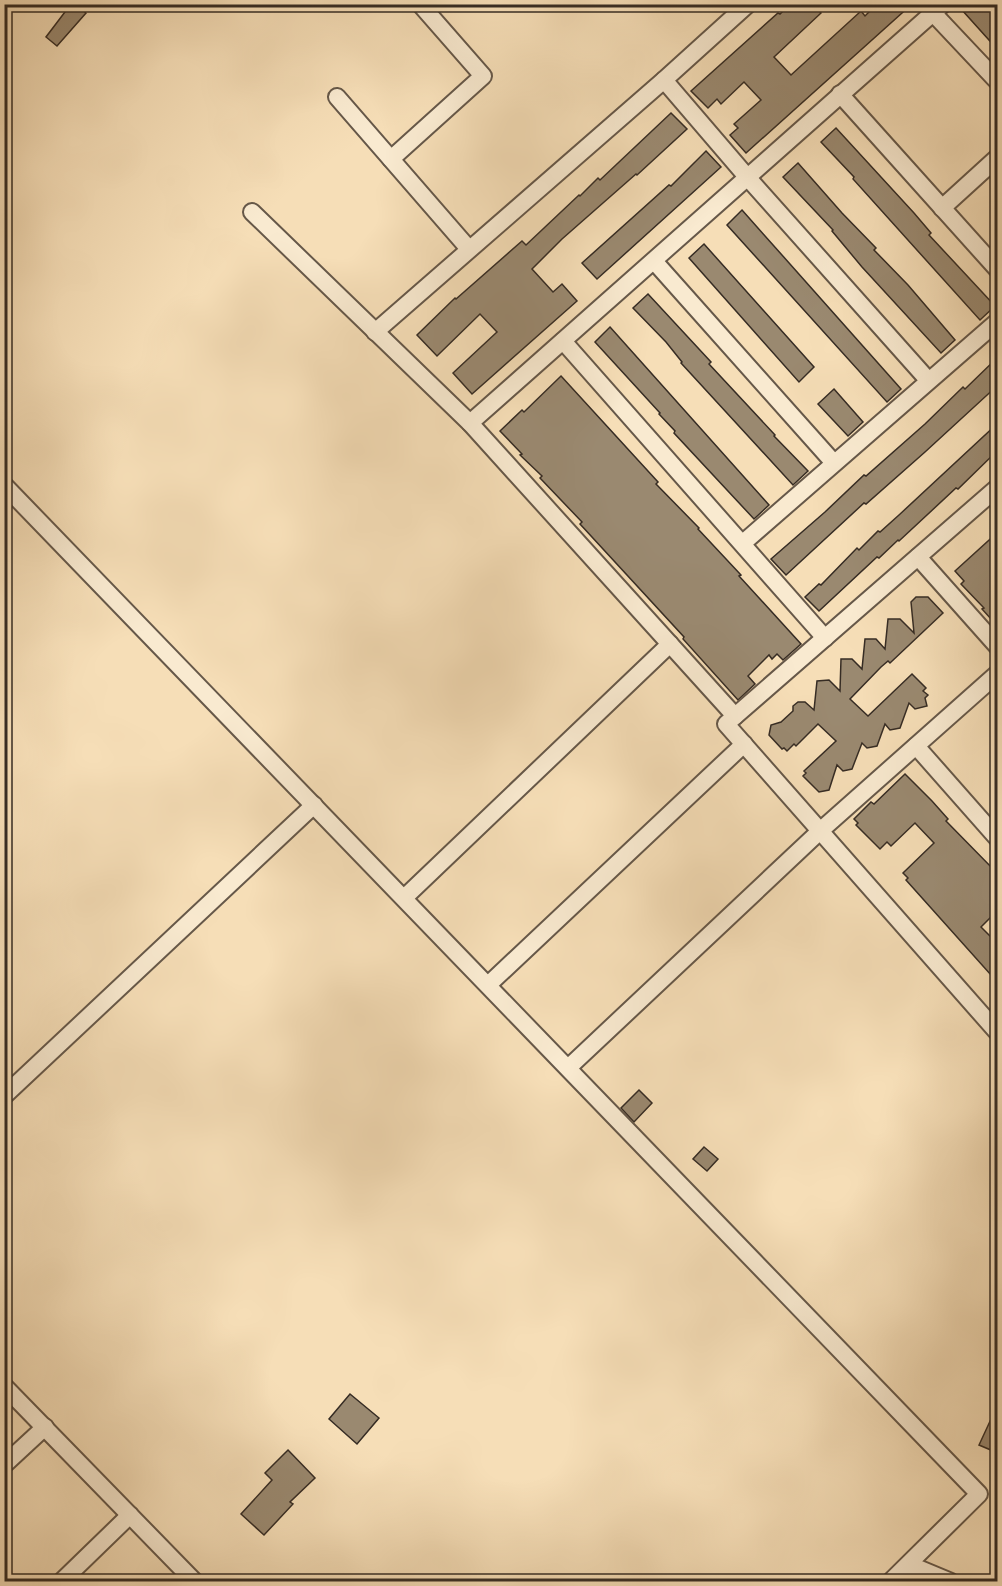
<svg xmlns="http://www.w3.org/2000/svg" width="1002" height="1586" font-family="'EB Garamond',serif">
<rect width="100%" height="100%" fill="#f6deb7"/>
<filter id="stains"><feTurbulence type="fractalNoise" baseFrequency=".00333" numOctaves="4"/><feColorMatrix values="0 0 0 0 .2 0 0 0 0 .09 0 0 0 0 .02 0 0 0 .5 -.17"/></filter>
<radialGradient id="worn" r=".72"><stop offset=".6" stop-color="#630" stop-opacity="0"/><stop offset="1" stop-color="#630" stop-opacity=".3"/></radialGradient>
<g fill="#9a8970" stroke="#362c24" stroke-width="1.5">
<path d="M71 4H75L86 13 57 46 46 37Z"/>
<path d="M790 4H813L821 13 774 57 791 75 861 11 865 16 877 4H912L746 153 730 135 738 128 734 124 761 100 744 82 721 104 717 99 708 108 691 91 778 13 780 14Z"/>
<path d="M969 4H998V50L962 10Z"/>
<path d="M671 113 687 129 637 175 636 174 562 239 532 269 553 292 562 284 577 301 472 394 453 373 497 332 480 314 437 356 417 335 455 298 456 299 522 241 526 245 579 195 580 196 598 178 600 180Z"/>
<path d="M836 128 914 213 931 233 929 235 995 306 980 320 853 179 854 177 821 142Z"/>
<path d="M706 151 721 167 597 279 582 263 669 185 671 186Z"/>
<path d="M798 163 842 213 876 248 874 250 908 285 955 340 941 353 862 267 832 231 833 230 783 177Z"/>
<path d="M742 210 901 389 887 402 727 225Z"/>
<path d="M704 244 814 367 799 382 689 258Z"/>
<path d="M648 294 711 362 709 364 775 435 774 436 808 471 793 485 681 363 682 362 666 342 633 308Z"/>
<path d="M610 327 769 505 754 519 674 433 675 431 659 414 660 413 595 342Z"/>
<path d="M998 357V385L925 452 866 504 864 503 786 575 771 559 825 512 864 475 866 476 925 424 963 387 965 389Z"/>
<path d="M561 376 658 482 656 484 699 528 698 529 741 575 739 576 801 644 783 660 777 654 772 659 769 655 748 676 755 684 738 700 683 639 684 637 580 524 582 522 540 478 542 476 520 455 522 454 500 431 522 410 524 412Z"/>
<path d="M834 389 863 422 848 436 818 404Z"/>
<path d="M998 423V450L958 489 956 488 899 541 898 540 879 558 877 557 819 611 805 597 819 584 821 585 857 548 859 550 878 531 880 532 899 515Z"/>
<path d="M998 532V622L993 617 991 619 982 609 984 608 961 584 964 581 955 571Z"/>
<path d="M916 597H928L943 613 890 663 888 661 881 667 850 699 868 716 912 674 926 688 923 691 928 695 925 698 927 706 915 709 909 703 900 728 890 730 885 724 877 746 867 748 862 743 852 769 843 771 837 765 829 790 819 792 803 776 806 773 804 771 836 741 818 724 796 746 794 744 787 751 784 748 782 749 769 735 771 725 781 722 793 711V706L798 702H805L814 710 817 681 829 680 840 691 841 659H852L862 669 865 639H876L885 649 888 619H900L914 633 911 602Z"/>
<path d="M905 774 932 801 948 819 946 821 998 874V910L981 927 998 944V969L991 975 906 880 908 878 903 873 934 843 915 823 891 846 887 842 880 849 856 825 858 823 854 819 871 802 874 804Z"/>
<path d="M639 1090 652 1103 634 1122 621 1108Z"/>
<path d="M704 1147 718 1159 707 1171 693 1159Z"/>
<path d="M350 1394 379 1418 357 1444 329 1419Z"/>
<path d="M998 1404V1453L979 1445Z"/>
<path d="M288 1450 315 1478 290 1502 293 1504 264 1535 241 1514 272 1480 265 1473Z"/>
</g>
<g fill="none" stroke-linecap="round" stroke-linejoin="round">
<g stroke="#665849" stroke-width="20">
<g id="minor">
<path d="M933 13 998 82"/>
<path d="M664 80 748 178 928 380"/>
<path d="M840 94 998 270"/>
<path d="M337 97 469 249"/>
<path d="M391 159 483 76 420 4"/>
<path d="M942 208 998 157"/>
<path d="M252 212 470 423 735 716"/>
<path d="M654 261 834 463"/>
<path d="M375 332 664 80 748 4"/>
<path d="M563 341 825 638"/>
<path d="M470 423 943 4"/>
<path d="M4 485 979 1494 890 1582"/>
<path d="M998 487 726 724 998 1033"/>
<path d="M743 543 998 321"/>
<path d="M918 557 998 647"/>
<path d="M916 746 998 839"/>
<path d="M404 898 670 644"/>
<path d="M488 985 744 744"/>
<path d="M568 1068 820 831 998 673"/>
<path d="M4 1096 314 805"/>
<path d="M4 1386 195 1582"/>
<path d="M4 1465 45 1427"/>
<path d="M61 1582 130 1515"/>
<path d="M909 1582 915 1567 951 1582"/>
</g>
</g>
<use href="#minor" stroke="#f9ead0" stroke-width="16"/>
</g>
<rect width="1002" height="1586" fill="none" stroke="#f6deb7" stroke-width="24"/>
<rect x="6" y="6" width="990" height="1574" fill="none" stroke="#362c24" stroke-width="3"/>
<rect x="12" y="12" width="978" height="1562" fill="none" stroke="#362c24" stroke-width="1.5"/>
<rect width="100%" height="100%" filter="url(#stains)"/>
<rect width="100%" height="100%" fill="url(#worn)"/>
</svg>
